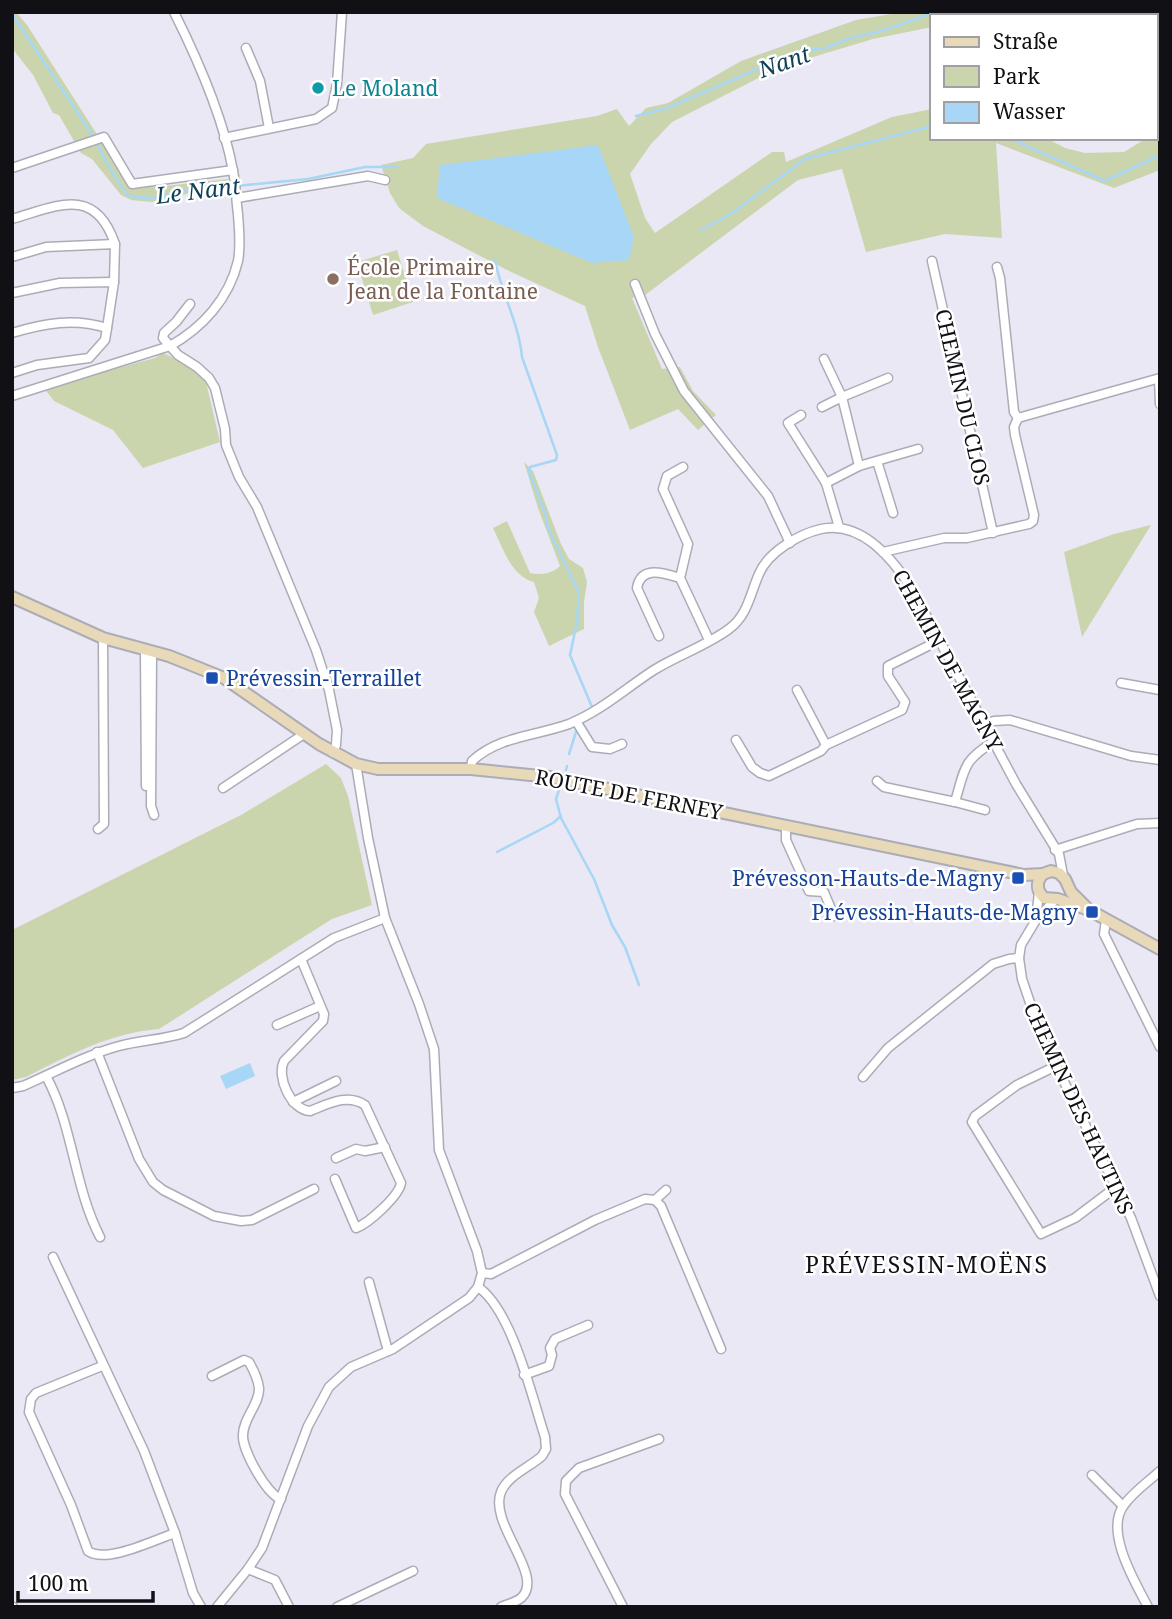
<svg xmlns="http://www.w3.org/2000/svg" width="1172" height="1619" font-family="'Noto Serif',serif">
<rect width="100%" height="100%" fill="#e9e8f4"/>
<g fill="#cad5ad">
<path d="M12 12H16L27 25 130 186 156 187 228 179 231 181V193L209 196 191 193 152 202 131 200 121 195 92 159 81 153 59 115 53 113 33 75 12 48Z"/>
<path d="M903 12H1008L991 16H932V27L873 39 793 63 788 71 778 68 672 122 651 144 630 174 645 218 655 233 772 152H784L786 162 892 117 932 109V138H1046L1065 148 1085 153 1124 152 1147 138H1156V133L1160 131V170L1114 188 996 143 1002 238 945 234 866 252 842 169 798 180 645 295 632 298 662 369 680 367 693 391 716 415 698 430 678 409 630 430 598 347 585 306 505 269 423 226 399 208 390 193 381 165 413 158 426 144 597 116 617 109 629 126 646 108 668 103 741 61 856 20Z"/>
<path d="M397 250 413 302 373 315 357 262Z"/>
<path d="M163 353 189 365 206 382 220 442 143 468 113 430 54 401 44 388 155 358Z"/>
<path d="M524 462 533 471 561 544 569 559 583 568 587 582 584 602V629L549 646 534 612 539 598 534 582C511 576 503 548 493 528L507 521 530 573C541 575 552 574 560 566L538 508Z"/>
<path d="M1151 525 1082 637 1064 552 1114 534Z"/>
<path d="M326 764 341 778 348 796 372 905 332 919 159 1029C110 1033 69 1055 26 1077L12 1080V930L241 815Z"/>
</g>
<g fill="#a7d6f6">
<path d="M598 145 634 237 629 260 592 263 437 198 440 165Z"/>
<path d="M250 1063 255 1076 226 1089 220 1076Z"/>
</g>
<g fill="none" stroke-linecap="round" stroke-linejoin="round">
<g stroke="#a7d6f6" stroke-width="2.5">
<path d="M12 14 91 133 117 181 126 193 133 197 154 198 185 191 308 179 365 167H397"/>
<path d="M636 116 667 108 800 51 826 48 847 39 881 31 935 12"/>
<path d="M1009 138 1105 181 1160 155"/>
<path d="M701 230 729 215 805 159 932 126"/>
<path d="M495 260C501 293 519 323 522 357L557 455 556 460 530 467 529 472 547 519V526L579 593 577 622 570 655 592 707"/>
<path d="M569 754 576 732"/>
<path d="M566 770 567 766"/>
<path d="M559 790 556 799 561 818 594 879 612 925 625 947 639 985"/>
<path d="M497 852 553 823 561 816"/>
</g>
<g stroke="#acacb7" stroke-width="11">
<g id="street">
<path d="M246 48 260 81 269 128"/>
<path d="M1156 69 1160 68"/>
<path d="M224 138 316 119 332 108 337 84 342 12"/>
<path d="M12 168 104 137 132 184 233 170"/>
<path d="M237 198 368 176 385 180"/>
<path d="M12 219C57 206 95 185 115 244"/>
<path d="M12 257 46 247 115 244 114 282"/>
<path d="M932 261 993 533"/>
<path d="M997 267 1000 278 1014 412 1018 418"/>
<path d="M635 284 655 334 684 391 768 496 790 543"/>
<path d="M12 293 60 283 114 282 107 328"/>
<path d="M190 304 176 322 164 333 163 338 178 355 197 367 209 378 215 388 225 429 226 445 239 477 257 507 316 650 329 690 337 730 336 745 333 753"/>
<path d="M12 333C45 323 74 318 107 328L105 340 89 358 37 365 12 373"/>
<path d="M1159 379 1160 404"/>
<path d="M12 396 170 346C202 328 229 299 238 261 241 245 239 230 238 214 236 200 236 185 233 171 224 121 197 58 174 12"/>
<path d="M822 407 842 397 824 359"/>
<path d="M801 415 788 423 826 483"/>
<path d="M877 461 893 513"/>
<path d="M859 466 842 397 888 378"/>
<path d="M683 467 667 476 663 489 688 544 680 578 709 640"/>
<path d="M839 527 826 483 859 466 918 449"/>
<path d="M883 552 944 538H967L1029 524 1033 521 1034 515 1015 435 1014 427 1018 418 1160 378"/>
<path d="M659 636 637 588C641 565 664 573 680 578"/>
<path d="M145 650 146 786"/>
<path d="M152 652 151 806 154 815"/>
<path d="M1121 683 1160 690"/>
<path d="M797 690 826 745"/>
<path d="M576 721 592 747 610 749 622 744"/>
<path d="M985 724 994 721 1010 720 1131 756 1160 760"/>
<path d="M736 740 752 767 760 773 769 776 821 751 826 745 902 710 905 702 888 676V666L940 640"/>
<path d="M471 769 472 761C499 736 536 736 569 724 601 711 626 688 654 670 678 655 706 646 729 629 748 615 750 594 759 574 768 552 799 534 821 529 861 520 893 559 912 589L1016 784 1059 854 1063 875"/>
<path d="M877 781 884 787 955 802C965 768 963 760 995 741"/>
<path d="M223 788 304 734"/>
<path d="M955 802 985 810"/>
<path d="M786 825V840L809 891 824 892 834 916"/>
<path d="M98 829 104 824 103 638"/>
<path d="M1055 850 1137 824 1160 823"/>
<path d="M1055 900 1036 920 1021 945 1019 958 1022 979 1041 1035 1131 1218 1160 1296"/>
<path d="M1036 920 1039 892"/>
<path d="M1106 920 1104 934 1160 1047"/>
<path d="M301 959 324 1014 323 1021 284 1061C276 1077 291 1110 310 1111 328 1104 347 1093 365 1105L401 1183C399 1196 369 1223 356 1228L335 1179"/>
<path d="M277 1025 320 1006"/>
<path d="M97 1052 139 1159 153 1182 163 1190 214 1216 241 1221 252 1220 314 1189"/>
<path d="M1056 1066 1017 1085 975 1116 972 1122 1041 1234 1075 1218 1116 1187"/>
<path d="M46 1076C73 1125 74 1187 100 1237"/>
<path d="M863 1077 888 1048 993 964 1009 959 1019 958"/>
<path d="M12 1088 23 1086C55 1072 86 1055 119 1046 141 1040 162 1040 184 1033L334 938 385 918"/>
<path d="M293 1102 336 1081"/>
<path d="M336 1158 356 1149 365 1151 385 1147"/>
<path d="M655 1200 661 1206 721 1349"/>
<path d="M53 1257 144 1451 175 1533 193 1593 201 1607"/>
<path d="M482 1273 491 1274 595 1220 645 1199 655 1200 666 1190"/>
<path d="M369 1282 388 1351"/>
<path d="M478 1287C512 1310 532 1397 545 1437L546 1449 542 1456C530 1467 507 1476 501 1492 488 1524 546 1576 521 1598 517 1602 507 1604 501 1607"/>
<path d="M102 1366 36 1393 31 1399 29 1412 71 1505 88 1551C106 1564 154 1540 175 1533"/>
<path d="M524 1375 549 1366 552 1355 550 1348 555 1339 588 1325"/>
<path d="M212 1376 244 1360 249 1362C253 1369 258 1379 259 1388 260 1404 243 1418 243 1435 242 1450 267 1495 281 1499"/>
<path d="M1092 1475 1123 1506"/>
<path d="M248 1569 275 1580 289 1607"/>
<path d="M12 1606 13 1607"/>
<path d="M217 1607 248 1569 262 1548 308 1426 329 1387 351 1367 393 1349 469 1298 478 1287 482 1273 477 1251 439 1150 434 1049 419 1004 385 918 368 838 356 764"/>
<path d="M337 1607 413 1571"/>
<path d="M623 1607 565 1494 566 1481 579 1468 659 1439"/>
<path d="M1148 1607C1135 1582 1104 1531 1124 1505 1133 1492 1148 1482 1160 1471"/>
</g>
</g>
<g stroke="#acacb7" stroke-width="14">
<g id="secondary">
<path d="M12 597 103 638 169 656 224 678 319 744 356 764 378 769H471L550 777 1024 875 1043 874 1051 871 1059 873 1065 879 1071 892 1089 910"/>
<path d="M1043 874C1036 882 1036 890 1044 898L1058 899 1089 910 1160 949"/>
</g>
</g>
<use href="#street" stroke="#fff" stroke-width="8"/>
<use href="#secondary" stroke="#e8dab9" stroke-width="10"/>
</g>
<circle fill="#0f9aa8" stroke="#fff" stroke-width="2.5" cx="318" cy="88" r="7"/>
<circle fill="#8d6e63" stroke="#fff" stroke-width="2.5" cx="333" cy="279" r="7"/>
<g fill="#1a4fb4" stroke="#fff" stroke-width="2.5">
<rect x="205" y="671" width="14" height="14" rx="3.5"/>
<rect x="1011" y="871" width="14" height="14" rx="3.5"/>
<rect x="1085" y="905" width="14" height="14" rx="3.5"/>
</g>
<g text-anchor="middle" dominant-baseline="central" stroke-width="5" stroke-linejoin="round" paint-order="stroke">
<g font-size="21" fill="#0d838f" stroke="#fff" text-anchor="start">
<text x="332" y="88">Le Moland</text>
</g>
<g font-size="21" fill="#785e54" stroke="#fff" text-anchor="start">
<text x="347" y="267">École Primaire<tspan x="347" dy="24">Jean de la Fontaine</tspan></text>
</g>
<g font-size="21" fill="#111014" stroke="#fff">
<text transform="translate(963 397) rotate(77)">CHEMIN DU CLOS</text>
<text transform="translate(948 660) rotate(61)">CHEMIN DE MAGNY</text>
<text transform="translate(629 794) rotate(11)">ROUTE DE FERNEY</text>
<text transform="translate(1079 1108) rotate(65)">CHEMIN DES HAUTINS</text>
</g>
<g font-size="21" fill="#164399" stroke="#fff" text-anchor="end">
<text x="226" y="678" text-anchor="start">Prévessin-Terraillet</text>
<text x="1004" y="878">Prévesson-Hauts-de-Magny</text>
<text x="1078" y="912">Prévessin-Hauts-de-Magny</text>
</g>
<g font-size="23" font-style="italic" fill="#103f5a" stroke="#fff">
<text transform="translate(784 61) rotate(-19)">Nant</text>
<text transform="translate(198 190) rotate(-7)">Le Nant</text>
</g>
<g font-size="23" letter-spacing="2" fill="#111014" stroke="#fff">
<text x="927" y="1264">PRÉVESSIN-MOËNS</text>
</g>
</g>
<rect width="1172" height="1619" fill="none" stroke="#111014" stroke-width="28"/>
<rect x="930" y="14" width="228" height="126" fill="#ffffff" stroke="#a09fa1" stroke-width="2"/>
<rect x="944" y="37" width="35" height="10" fill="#e8dab9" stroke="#a09fa1" stroke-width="2"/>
<text x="993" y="49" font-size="21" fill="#111014">Straße</text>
<rect x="944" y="66" width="35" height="21" fill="#cad5ad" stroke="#a09fa1" stroke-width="2"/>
<text x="993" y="84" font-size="21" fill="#111014">Park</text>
<rect x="944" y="102" width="35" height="21" fill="#a7d6f6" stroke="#a09fa1" stroke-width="2"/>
<text x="993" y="119" font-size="21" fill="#111014">Wasser</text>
<path d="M18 1591v10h135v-10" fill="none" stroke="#111014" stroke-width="3.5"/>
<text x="28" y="1591" font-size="21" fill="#111014" stroke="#ffffff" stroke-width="5" paint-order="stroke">100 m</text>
</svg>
